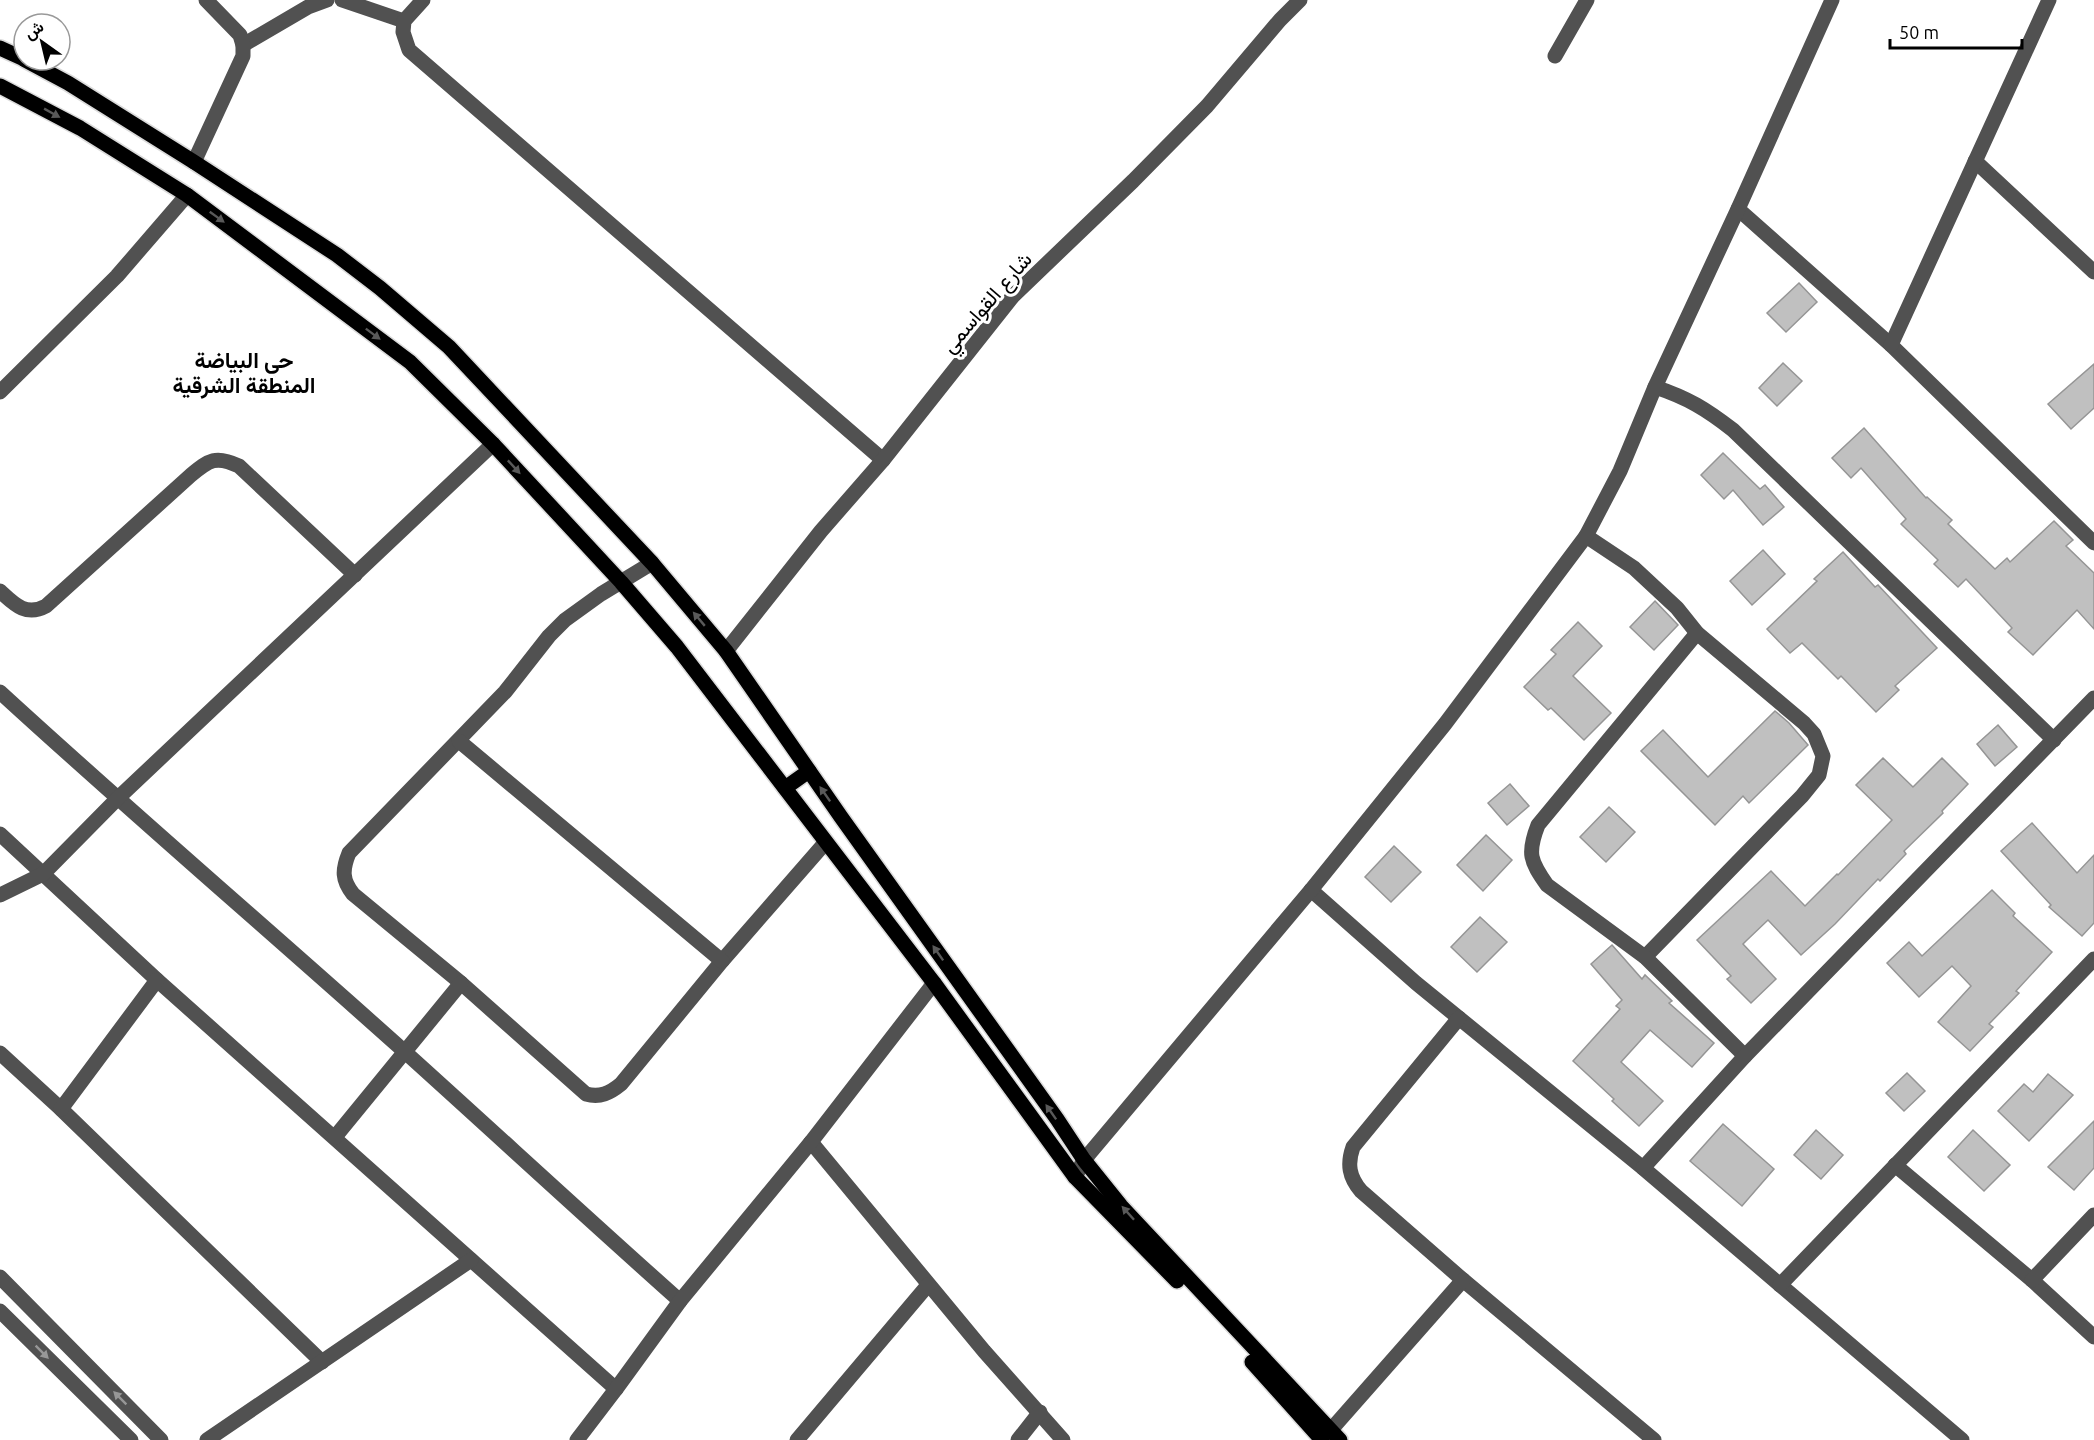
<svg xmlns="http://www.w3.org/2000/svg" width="2094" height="1440" font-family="Ubuntu,Vazirmatn,sans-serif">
<rect width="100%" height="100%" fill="#fff"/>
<g fill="#c0c0c0" stroke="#959595" stroke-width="1.5">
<path d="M1799 283 1817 302 1786 332 1767 313Z"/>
<path d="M1783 363 1802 381 1777 406 1759 388Z"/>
<path d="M2094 364V408L2071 429 2048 404Z"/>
<path d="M1864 428 1926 498 1927 497 1952 520 1948 524 1995 569 2007 558 2010 562 2054 521 2073 540 2066 546 2094 573V629L2077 610 2033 655 2008 632 2012 628 1966 579 1958 587 1934 564 1938 560 1901 524 1906 519 1861 468 1851 478 1832 458Z"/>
<path d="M1723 453 1760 489 1765 485 1784 507 1763 525 1733 490 1724 499 1701 475Z"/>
<path d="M1763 550 1785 574 1752 605 1730 581Z"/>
<path d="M1843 552 1875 587 1878 585 1937 648 1895 686 1899 690 1876 712 1841 676 1838 679 1802 643 1790 653 1767 629 1817 581 1814 579Z"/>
<path d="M1655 601 1678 625 1654 650 1630 627Z"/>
<path d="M1578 622 1602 646 1573 676 1611 713 1584 740 1551 708 1548 710 1524 687 1556 654 1551 650Z"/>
<path d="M1775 711 1789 723 1808 745 1749 803 1743 796 1715 825 1641 751 1663 730 1708 777Z"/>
<path d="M1998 725 2017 747 1995 766 1977 744Z"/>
<path d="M1883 758 1913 787 1942 758 1968 784 1942 811 1943 813 1904 851 1906 854 1880 881 1878 879 1835 924 1801 955 1768 920 1746 941 1743 944 1776 979 1751 1003 1727 979 1731 976 1697 940 1771 871 1805 906 1837 874 1838 875 1892 820 1856 785Z"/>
<path d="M1510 784 1529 806 1507 825 1488 803Z"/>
<path d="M1609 807 1635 832 1606 862 1580 837Z"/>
<path d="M2032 823 2077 873 2094 855V923L2082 936 2049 907 2051 905 2001 851Z"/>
<path d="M1486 835 1512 860 1483 891 1457 865Z"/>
<path d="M1394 846 1421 872 1391 902 1365 877Z"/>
<path d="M1992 890 2015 913 2013 916 2052 952 2016 991 2019 993 1989 1024 1993 1027 1970 1051 1938 1022 1971 986 1952 966 1919 997 1887 963 1909 942 1922 956Z"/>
<path d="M1480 917 1507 942 1477 972 1451 947Z"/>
<path d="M1612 945 1642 979 1645 975 1672 1001 1669 1003 1714 1043 1692 1067 1650 1030 1621 1062 1663 1101 1639 1126 1612 1101 1614 1099 1573 1061 1620 1009 1616 1006 1622 1000 1591 964Z"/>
<path d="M1907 1073 1925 1091 1904 1111 1886 1093Z"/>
<path d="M2048 1074 2073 1095 2029 1141 1998 1111 2024 1084 2033 1092Z"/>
<path d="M2094 1121V1168L2074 1190 2048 1167Z"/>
<path d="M1723 1124 1774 1169 1742 1206 1690 1161Z"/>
<path d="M1816 1130 1843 1155 1821 1179 1794 1155Z"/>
<path d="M1973 1130 2010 1165 1984 1191 1948 1157Z"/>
</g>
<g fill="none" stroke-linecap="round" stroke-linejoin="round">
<g stroke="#dbdbdb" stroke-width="18">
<g id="major">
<path d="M0 48 24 59"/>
<path d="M25 60 68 83 194 162 337 255 380 288 449 347 652 563 726 651 841 817 1057 1119 1084 1160 1121 1206 1340 1440"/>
<path d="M0 86 80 128 187 195 410 362 493 444 621 582 677 647 934 983 1075 1177 1177 1281"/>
<path d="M785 788 809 771"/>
<path d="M1252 1362 1322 1440"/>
</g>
</g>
<g stroke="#515151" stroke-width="15">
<path d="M342 0 404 21"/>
<path d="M423 0 404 21 403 32 409 50 883 460"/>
<path d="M243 45 308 7 327 0"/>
<path d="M1555 56 1587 0"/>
<path d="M1975 161 2094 272"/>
<path d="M194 162 243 56V45L240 35 206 0"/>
<path d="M1738 209 1891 345 2094 543"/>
<path d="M1891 345 2049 0"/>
<path d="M1655 387C1688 398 1706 409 1733 430L2054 740"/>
<path d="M0 392 117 276 187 195"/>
<path d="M1586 536 1634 568 1677 608 1697 633 1804 723 1814 734 1823 756 1819 775 1802 796 1645 957"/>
<path d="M652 563 601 594 565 620 549 636 505 692 349 853C342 870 342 880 353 894L461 983 586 1094C600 1098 610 1093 621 1084L722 961 825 843"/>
<path d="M0 591C14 604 26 617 46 606L191 475C209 460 216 455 239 466L355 575"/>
<path d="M1697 633 1538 825C1527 853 1530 861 1547 885L1645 957 1745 1056"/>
<path d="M726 651 821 531 883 460 1013 296 1133 181 1207 106 1280 20 1300 0"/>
<path d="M0 692C133 814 270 931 405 1052 497 1135 588 1219 680 1301"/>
<path d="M459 741 722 961"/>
<path d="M0 834 157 980 616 1389"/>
<path d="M1311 890 1416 983 1643 1168 1962 1440"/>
<path d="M0 895 43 874 117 799 493 444"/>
<path d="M1459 1018 1353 1147C1347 1164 1349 1177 1361 1191L1463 1280 1654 1440"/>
<path d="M0 1053 61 1109 322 1362"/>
<path d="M61 1109 157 980"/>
<path d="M335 1137 461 983"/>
<path d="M811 1142 984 1351 1063 1440"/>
<path d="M1895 1165 2032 1280 2094 1337"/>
<path d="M1643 1168 1745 1056 2094 698"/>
<path d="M1075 1177 1084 1160 1311 890 1445 724 1586 536 1620 471 1655 387 1738 209 1832 0"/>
<path d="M0 1277 161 1440"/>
<path d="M2032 1280 2094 1215"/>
<path d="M1780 1285 2094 959"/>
<path d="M0 1311 131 1440"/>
<path d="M207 1440 471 1260"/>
<path d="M577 1440 616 1389 680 1301 811 1142 934 983"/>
<path d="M797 1440 928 1285"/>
<path d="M1018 1440 1040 1412"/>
<path d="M1322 1440 1463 1280"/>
</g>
<use href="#major" stroke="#000" stroke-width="15"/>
</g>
<defs><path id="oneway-solid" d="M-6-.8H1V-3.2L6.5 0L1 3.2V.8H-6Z" transform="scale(1.5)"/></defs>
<g fill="#595959">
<use href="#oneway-solid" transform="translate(52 113) rotate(29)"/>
<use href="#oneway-solid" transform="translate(217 217) rotate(36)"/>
<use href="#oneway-solid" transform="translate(373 334) rotate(37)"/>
<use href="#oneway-solid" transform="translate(514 467) rotate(47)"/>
<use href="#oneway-solid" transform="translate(699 619) rotate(-130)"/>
<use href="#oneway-solid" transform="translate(825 794) rotate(-125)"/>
<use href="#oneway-solid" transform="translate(938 953) rotate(-125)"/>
<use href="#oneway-solid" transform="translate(1051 1112) rotate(-125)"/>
<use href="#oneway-solid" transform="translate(1128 1213) rotate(-132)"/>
</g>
<g fill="#979797">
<use href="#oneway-solid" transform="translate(42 1352) rotate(45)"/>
<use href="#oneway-solid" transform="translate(120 1398) rotate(-135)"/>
</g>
<g text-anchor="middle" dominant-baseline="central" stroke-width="6" stroke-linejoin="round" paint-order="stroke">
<g font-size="21" fill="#000" stroke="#fff">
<text transform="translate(986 302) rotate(-49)">شارع القواسمي</text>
</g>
<g font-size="22" font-weight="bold" fill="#000" stroke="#fff">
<text x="244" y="359">حي البياضة<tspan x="244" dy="25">المنطقة الشرقية</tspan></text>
</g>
</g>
<g transform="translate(42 42) rotate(326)"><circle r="28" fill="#ffffff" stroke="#999999" stroke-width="1.5"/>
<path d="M0-4.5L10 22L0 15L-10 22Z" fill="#000000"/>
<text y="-9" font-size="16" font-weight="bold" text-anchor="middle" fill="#000000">ش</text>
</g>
<path d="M1890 39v9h132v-9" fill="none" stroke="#000000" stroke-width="3"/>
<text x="1899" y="39" font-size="18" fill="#000000" stroke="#ffffff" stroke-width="4.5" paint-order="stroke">50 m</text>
</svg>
